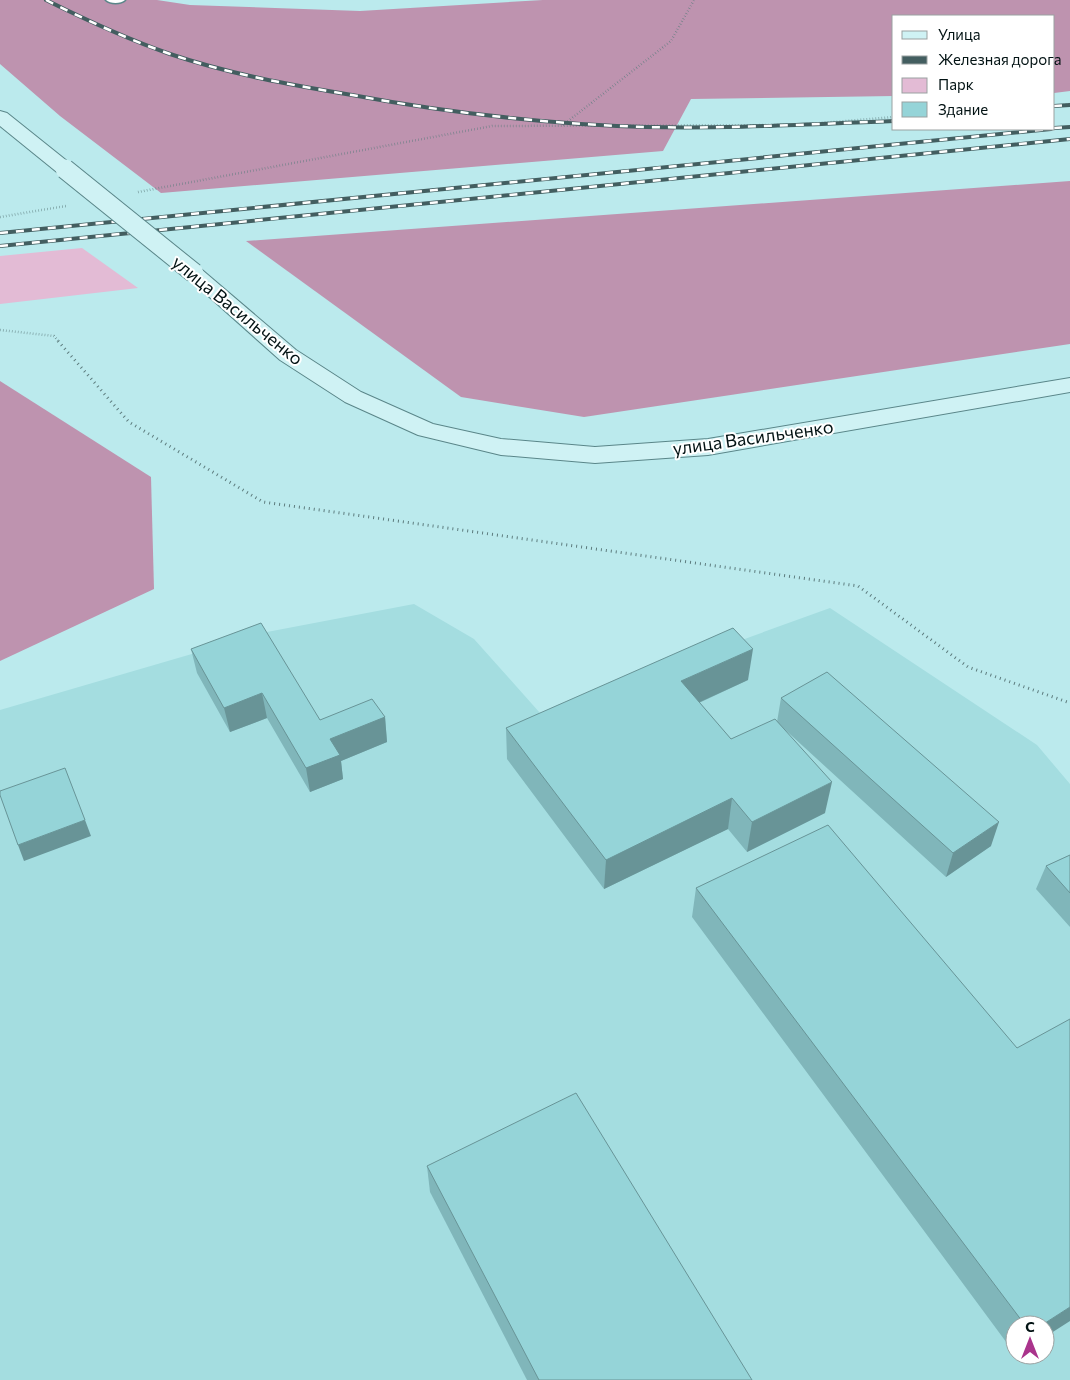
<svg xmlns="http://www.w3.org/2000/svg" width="1070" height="1380" font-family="Commissioner,sans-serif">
<rect width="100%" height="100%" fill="#bbeaed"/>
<path fill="#a4dde0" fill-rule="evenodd" d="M414 604 474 639 540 713 830 608 1037 745 1070 784V1380H0V710L267 632ZM1015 1325H1045V1355H1015Z"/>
<path fill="#e3bbd5" d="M82 248 138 288 0 304V256Z"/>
<g fill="#be93af">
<path d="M0 0H157L190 5 360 11 543 0H1070V91L1054 93V16H894V96L691 99 663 151 161 193 60 116 0 64Z"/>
<path d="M1070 181V344L584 417 461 397 246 241Z"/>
<path d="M0 381 151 477 154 589 0 661Z"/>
</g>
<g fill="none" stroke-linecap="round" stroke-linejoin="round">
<g stroke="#5a8689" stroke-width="3">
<path id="lane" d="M106 0H125C121 4 110 4 106 0Z"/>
</g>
<g stroke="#5a8689" stroke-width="2">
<g id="secondary">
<path d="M0 111 7 113 72 165 75 169 72 173 65 175 58 173 0 126Z"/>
<path d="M194 267 201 269 296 350 361 392 433 424 501 439 595 447 708 439 1070 378V392L708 455 595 463 501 455 418 435 345 402 280 360 187 277 183 273 187 269Z"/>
</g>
</g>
<g stroke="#5d7c7e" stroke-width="2.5" stroke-dasharray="0.5 2.5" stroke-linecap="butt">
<path d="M1054 106 1070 104"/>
<path d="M563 125 671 41 694 0"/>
<path d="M138 192 492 126 796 125 894 117"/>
<path d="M0 217 66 206"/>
<path d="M0 330 54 336 59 342"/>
</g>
<path stroke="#5d7c7e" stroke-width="3" stroke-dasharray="1 4" stroke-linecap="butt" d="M58 341 129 422 263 502 858 586 968 667 1070 703"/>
<use href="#lane" fill="#fff" fill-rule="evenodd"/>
<use href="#secondary" fill="#cff2f4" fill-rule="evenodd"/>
<g stroke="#435e60" stroke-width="4">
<g id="rail">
<path d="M46 0C86 20 127 39 170 54 229 74 291 85 352 95 449 113 547 124 646 127 729 129 811 124 894 121"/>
<path d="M1054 106 1070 105"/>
<path d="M1054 128 1070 127"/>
<path d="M0 233 1051 129"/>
<path d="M0 246 1070 139"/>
</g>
</g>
<use href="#rail" stroke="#fff" stroke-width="2.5" stroke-dasharray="8" stroke-linecap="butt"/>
<g stroke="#5a8689" stroke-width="21" stroke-linecap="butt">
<path id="secondary-bridge" d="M65 169 194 273"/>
</g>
<use href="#secondary-bridge" stroke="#cff2f4" stroke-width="19"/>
</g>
<g fill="#80b6ba">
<path d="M191 649 320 720 385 717 387 742 341 761 343 779 310 792 267 718 230 732 197 673Z"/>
<path d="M748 680 699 703 731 739 777 722 781 698 991 846 946 877 781 726 825 813 747 852 728 829 604 889 507 759 506 728Z"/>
<path d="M1070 855V927L1036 889 1046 866Z"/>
<path d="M696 888 1017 1048 1045 1325H1015V1354L692 917Z"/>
<path d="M427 1166 752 1380H527L430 1192Z"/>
</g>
<g fill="#689497">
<path d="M753 649 748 680 678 712 681 681Z"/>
<path d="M262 693 267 718 230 732 224 708Z"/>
<path d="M385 717 387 742 341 761 343 779 310 792 306 768 330 739Z"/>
<path d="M832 782 825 813 747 852 752 822Z"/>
<path d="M732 798 728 829 604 889 606 860Z"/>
<path d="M85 820 91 836 24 861 18 845Z"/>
<path d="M999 822 991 846 946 877 953 853Z"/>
<path d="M1070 1307V1321L1045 1337V1325H1042Z"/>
</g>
<g fill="#95d4d8" stroke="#689497">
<path d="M261 623 320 720 372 699 385 717 330 739 340 755 306 768 262 693 224 708 191 649Z"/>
<path d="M733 628 753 649 681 681 731 739 775 719 832 782 752 822 732 798 606 860 506 728Z"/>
<path d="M827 672 999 822 953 853 781 698Z"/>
<path d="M65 768 85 820 18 845 0 795V791Z"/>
<path d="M828 825 1017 1048 1070 1019V1307L1042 1325H1025L696 888Z"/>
<path d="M1070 855V893L1046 866Z"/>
<path d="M576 1093 752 1380H539L427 1166Z"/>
</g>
<g text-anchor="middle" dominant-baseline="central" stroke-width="4" stroke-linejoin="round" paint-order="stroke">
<g font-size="18" fill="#031314" stroke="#fff">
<text transform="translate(238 310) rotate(39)">улица Васильченко</text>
<text transform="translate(753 437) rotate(-8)">улица Васильченко</text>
</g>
</g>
<rect x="892" y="15" width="162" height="115" fill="#ffffff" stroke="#9aa1a1"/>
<rect x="902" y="31" width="25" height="8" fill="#cff2f4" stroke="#9aa1a1"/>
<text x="938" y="40" font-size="15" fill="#031314">Улица</text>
<rect x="902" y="56" width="25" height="8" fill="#435e60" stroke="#9aa1a1"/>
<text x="938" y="65" font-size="15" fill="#031314">Железная дорога</text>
<rect x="902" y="78" width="25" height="15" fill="#e3bbd5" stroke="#9aa1a1"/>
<text x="938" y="90" font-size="15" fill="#031314">Парк</text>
<rect x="902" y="102" width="25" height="15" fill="#95d4d8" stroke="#9aa1a1"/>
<text x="938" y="115" font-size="15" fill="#031314">Здание</text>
<g transform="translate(1030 1340)"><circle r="24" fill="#ffffff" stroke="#9aa1a1"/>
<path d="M0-4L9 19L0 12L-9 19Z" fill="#aa348c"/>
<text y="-8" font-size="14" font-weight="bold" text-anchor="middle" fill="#031314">С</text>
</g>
</svg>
